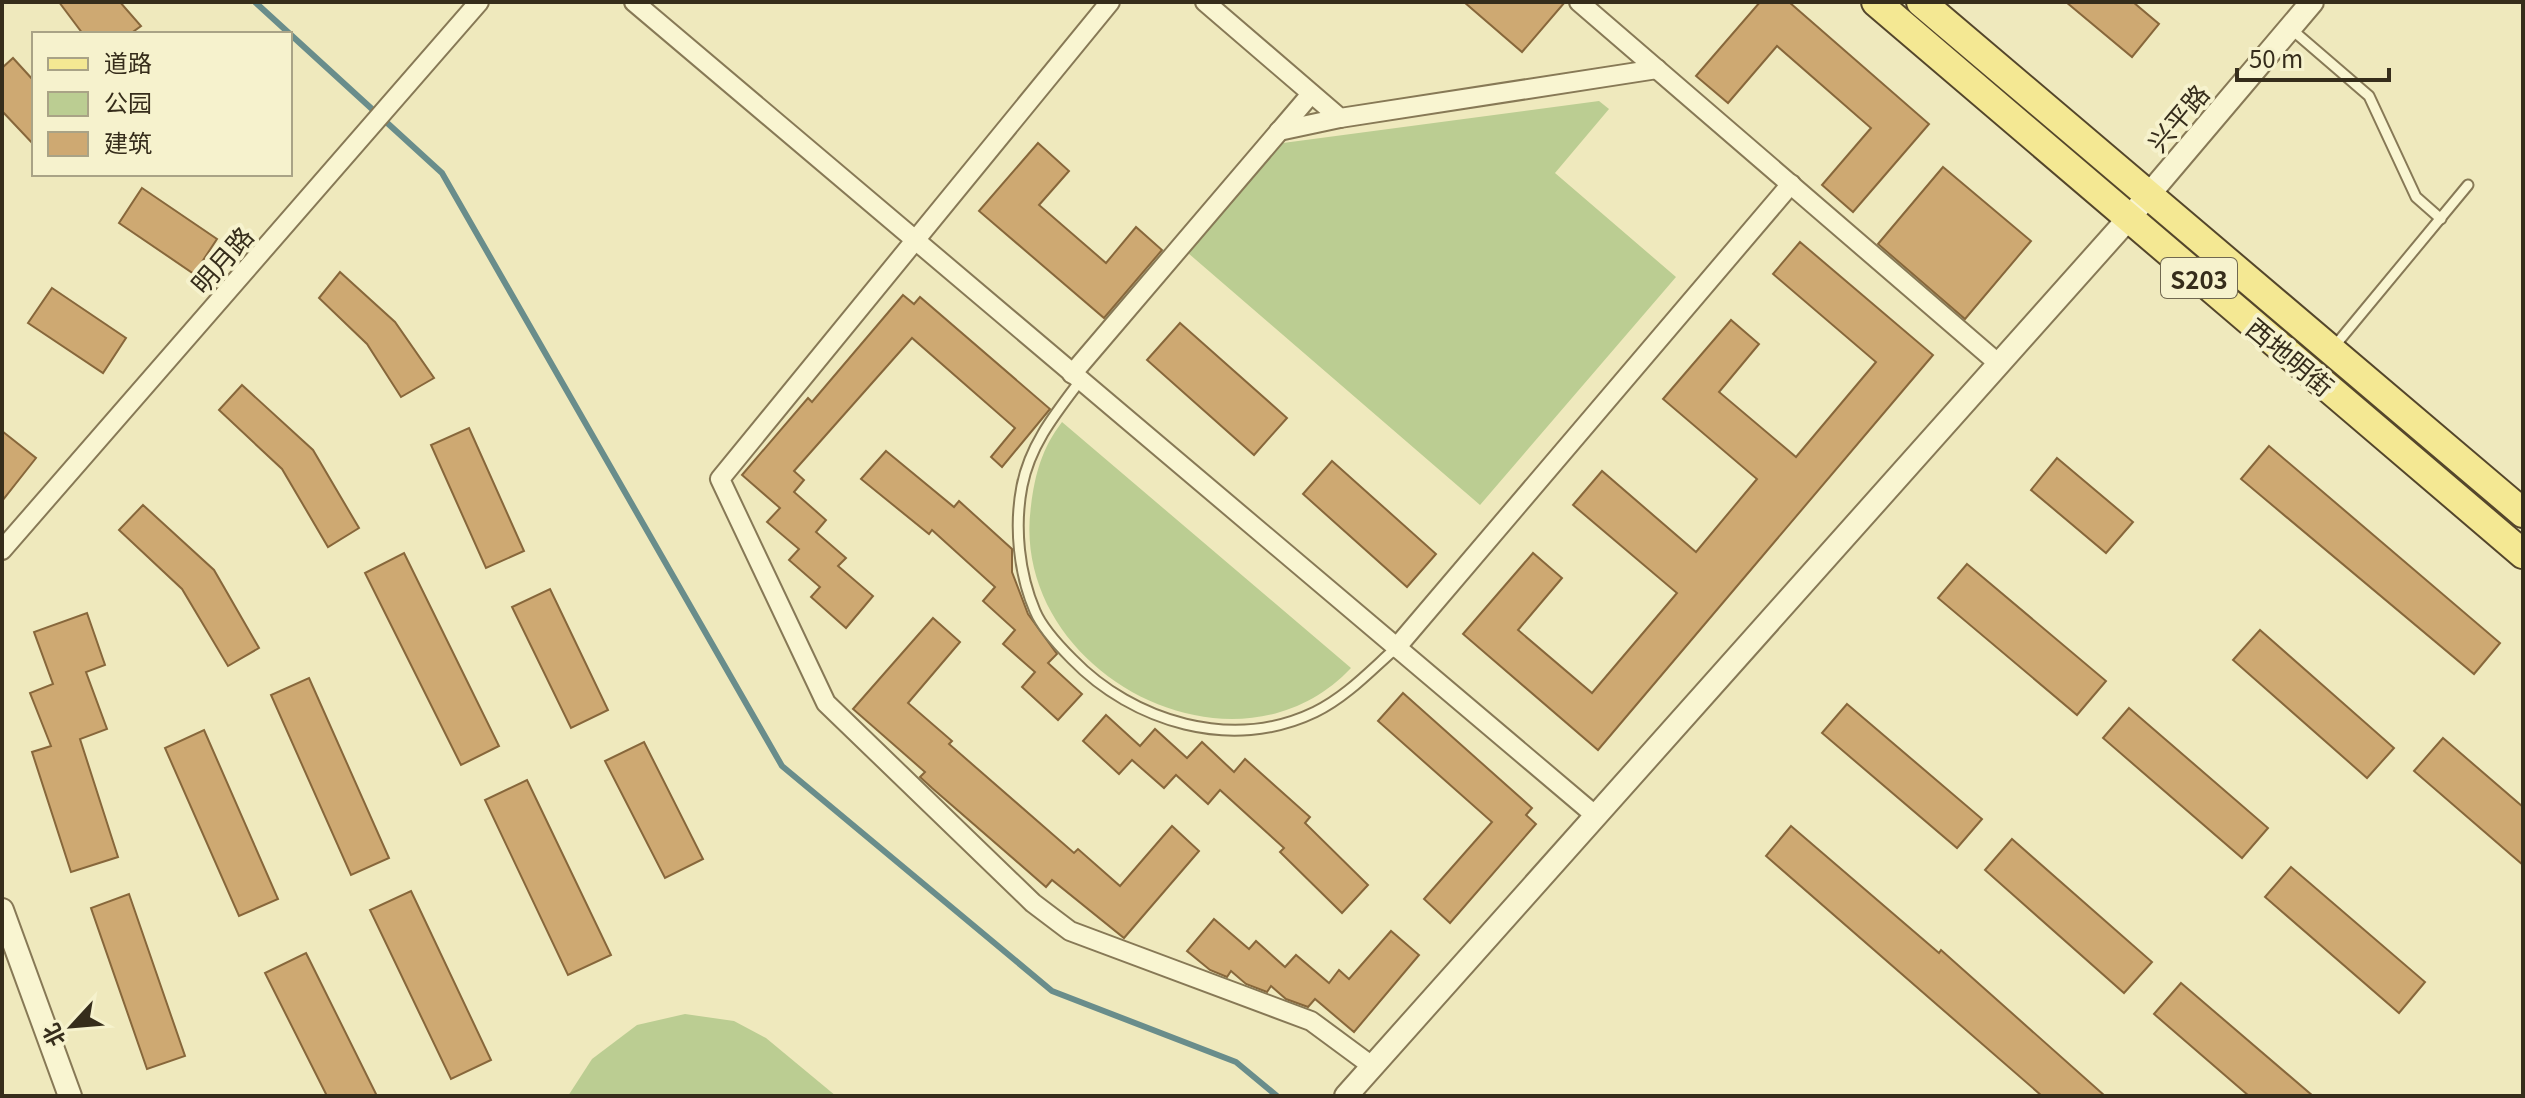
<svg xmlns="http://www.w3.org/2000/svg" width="2525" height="1098" font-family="Georgia,'Noto Sans SC',serif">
<rect width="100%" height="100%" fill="#efe9bd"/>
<g fill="#bbcd92">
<path d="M1599 101 1609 109 1555 173 1676 277 1480 505 1188 253 1283 143Z"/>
<path d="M1062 422 1351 668C1234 792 1008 671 1031 506 1035 474 1042 448 1062 422Z"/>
<path d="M685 1014 734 1021 766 1038 836 1096H568L592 1059 637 1025Z"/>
</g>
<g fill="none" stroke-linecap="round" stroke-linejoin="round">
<path stroke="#698d8b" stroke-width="6" d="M255 2 442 173 782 766 1052 991 1236 1062 1277 1096"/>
</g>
<g fill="#cea972" stroke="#87673b" stroke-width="2">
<path d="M59 2H120L141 26 130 34H83Z"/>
<path d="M1464 2H1565L1522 52Z"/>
<path d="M1760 2H1789L1929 124 1853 212 1822 185 1871 128 1777 46 1728 103 1696 76Z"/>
<path d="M2066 2H2133L2159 24 2132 57Z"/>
<path d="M13 58 34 81V145L2 111V68Z"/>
<path d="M1038 143 1069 171 1039 205 1106 263 1136 227 1162 250 1104 318 979 211Z"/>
<path d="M1943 167 2031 241 1965 319 1878 244Z"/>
<path d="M142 188 217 239 194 274 119 223Z"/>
<path d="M1800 242 1933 355 1598 750 1463 634 1533 553 1562 578 1518 630 1592 693 1677 593 1573 505 1602 471 1696 552 1757 479 1663 399 1731 320 1759 344 1719 392 1796 457 1876 362 1773 274Z"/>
<path d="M340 272 395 322 434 378 401 397 367 344 319 298Z"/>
<path d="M52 288 126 338 103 373 28 323Z"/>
<path d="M903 295 914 304 920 297 1050 409 1002 467 991 457 1015 428 912 338 794 471 804 480 794 492 826 520 816 532 846 558 838 566 873 596 846 628 811 597 820 587 789 560 799 549 767 522 780 508 742 475 808 398 812 402Z"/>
<path d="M1180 323 1287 418 1254 455 1147 360Z"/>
<path d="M242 385 313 450 359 528 328 547 282 469 219 410Z"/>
<path d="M469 428 524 551 486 568 431 445Z"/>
<path d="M2 431 36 458 2 501Z"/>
<path d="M2269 446 2500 643 2474 674 2241 479Z"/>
<path d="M886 451 954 507 959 501 1012 549V572L1028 614 1057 654 1048 663 1082 694 1058 720 1022 687 1035 672 1003 644 1015 630 983 601 995 587 932 530 929 534 861 479Z"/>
<path d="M2057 458 2133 522 2106 553 2031 490Z"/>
<path d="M1332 461 1436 554 1407 587 1303 494Z"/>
<path d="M143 505 214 570 259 648 228 666 182 589 119 530Z"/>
<path d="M404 553 499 746 461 765 365 573Z"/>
<path d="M1967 564 2106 681 2077 715 1938 598Z"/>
<path d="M550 589 608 710 571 728 512 607Z"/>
<path d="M87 613 105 665 86 672 107 729 80 739 118 857 71 872 32 752 51 746 30 693 53 684 34 632Z"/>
<path d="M933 618 960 642 908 703 952 741 949 744 1074 853 1078 849 1120 886 1172 826 1199 851 1124 938 1052 880 1046 887 932 788 920 777 925 772 853 709Z"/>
<path d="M2260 630 2394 748 2367 778 2233 660Z"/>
<path d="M309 678 389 858 351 875 271 695Z"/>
<path d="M1403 693 1532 808 1526 815 1536 824 1450 923 1424 899 1492 822 1378 721Z"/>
<path d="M1847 704 1982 819 1957 848 1822 733Z"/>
<path d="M2129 708 2268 828 2242 858 2103 738Z"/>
<path d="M1106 715 1140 746 1155 729 1187 758 1202 742 1234 772 1245 759 1310 817 1305 823 1368 885 1342 913 1280 852 1284 848 1220 790 1208 804 1176 775 1164 788 1132 760 1119 774 1083 741Z"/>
<path d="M204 730 278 899 239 916 165 748Z"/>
<path d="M2443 738 2523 807V865L2414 771Z"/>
<path d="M644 742 703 859 665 878 605 761Z"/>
<path d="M527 780 611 955 568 975 485 800Z"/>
<path d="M1791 826 1939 953 1941 950 2105 1096H2042L1766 856Z"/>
<path d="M2012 839 2152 962 2124 993 1985 870Z"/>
<path d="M2291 867 2425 982 2399 1013 2265 897Z"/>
<path d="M411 891 491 1060 451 1079 370 910Z"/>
<path d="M129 894 185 1056 147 1069 91 908Z"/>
<path d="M1214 919 1249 949 1256 941 1285 967 1296 955 1329 983 1339 970 1349 979 1391 931 1419 955 1354 1032 1315 999 1308 1007 1286 999 1271 986 1267 992 1246 984 1231 971 1227 977 1210 970 1187 951Z"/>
<path d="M306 953 377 1096H327L265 973Z"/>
<path d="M2181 983 2313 1096H2249L2154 1014Z"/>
</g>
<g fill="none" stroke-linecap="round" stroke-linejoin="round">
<g stroke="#877956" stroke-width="13">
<g id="service">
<path d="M2290 28 2369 96 2416 197 2441 219"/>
<path d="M2333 348 2468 185"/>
<path d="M1080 381C1055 414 1030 445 1022 486 1014 527 1019 574 1035 611 1042 628 1059 646 1072 659 1133 722 1232 752 1315 712 1346 697 1371 670 1396 648"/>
</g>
</g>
<g stroke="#877956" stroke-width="22">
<g id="minor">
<path d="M634 2 1596 816"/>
<path d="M1110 2 720 479 826 703 1033 903 1070 931 1311 1021 1372 1066"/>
<path d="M1205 2 1340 118 1657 69"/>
<path d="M1579 2 1999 364"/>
<path d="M1279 131 1340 118"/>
<path d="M1072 374 1311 94"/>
<path d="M2 550 479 2"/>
<path d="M1396 648 1791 184"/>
</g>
</g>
<g stroke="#877956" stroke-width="26">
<g id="tertiary">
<path d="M2 910 70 1096"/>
<path d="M1346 1096 2129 218 2312 2"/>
</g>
</g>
<g stroke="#54462b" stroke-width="32">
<g id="primary">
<path d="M1876 2 2523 554"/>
<path d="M1921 2 2523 513"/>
</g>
</g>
<use href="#service" stroke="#f9f5d1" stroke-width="9"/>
<use href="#minor" stroke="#f9f5d1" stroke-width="18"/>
<use href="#tertiary" stroke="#f9f5d1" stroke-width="22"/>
<use href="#primary" stroke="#f4e893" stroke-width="28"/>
</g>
<g text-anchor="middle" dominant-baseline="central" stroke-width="8" stroke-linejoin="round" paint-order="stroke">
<rect fill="#f6f2cd" stroke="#706850" stroke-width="2" x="2161" y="258" width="76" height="40" rx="6"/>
<g font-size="24" font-weight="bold" fill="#362d1b">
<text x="2199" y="278">S203</text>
</g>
<g font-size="26" fill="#362d1b" stroke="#f6f2cd">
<text transform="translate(2177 117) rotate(-50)">兴平路</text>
<text transform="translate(221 259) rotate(-49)">明月路</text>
<text transform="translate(2291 356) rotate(40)">西地明街</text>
</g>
</g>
<rect width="2525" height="1098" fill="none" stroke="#362d1b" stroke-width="8"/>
<rect x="32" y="32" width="260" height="144" fill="#f6f2cd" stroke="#a9a386" stroke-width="2"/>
<rect x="48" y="58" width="40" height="12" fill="#f4e893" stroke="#a9a386" stroke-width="2"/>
<text x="104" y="72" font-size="24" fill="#362d1b">道路</text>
<rect x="48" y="92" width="40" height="24" fill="#bbcd92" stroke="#a9a386" stroke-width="2"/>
<text x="104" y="112" font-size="24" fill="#362d1b">公园</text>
<rect x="48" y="132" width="40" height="24" fill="#cea972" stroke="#a9a386" stroke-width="2"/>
<text x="104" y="152" font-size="24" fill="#362d1b">建筑</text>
<g transform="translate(72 1026) rotate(244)" stroke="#f6f2cd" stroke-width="6" paint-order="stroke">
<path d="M0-6L14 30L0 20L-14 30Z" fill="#362d1b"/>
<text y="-12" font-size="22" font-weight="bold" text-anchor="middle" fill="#362d1b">北</text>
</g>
<path d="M2237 68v12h152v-12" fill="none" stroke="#362d1b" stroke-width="4"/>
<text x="2249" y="68" font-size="24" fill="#362d1b" stroke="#f6f2cd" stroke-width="6" paint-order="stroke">50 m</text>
</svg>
